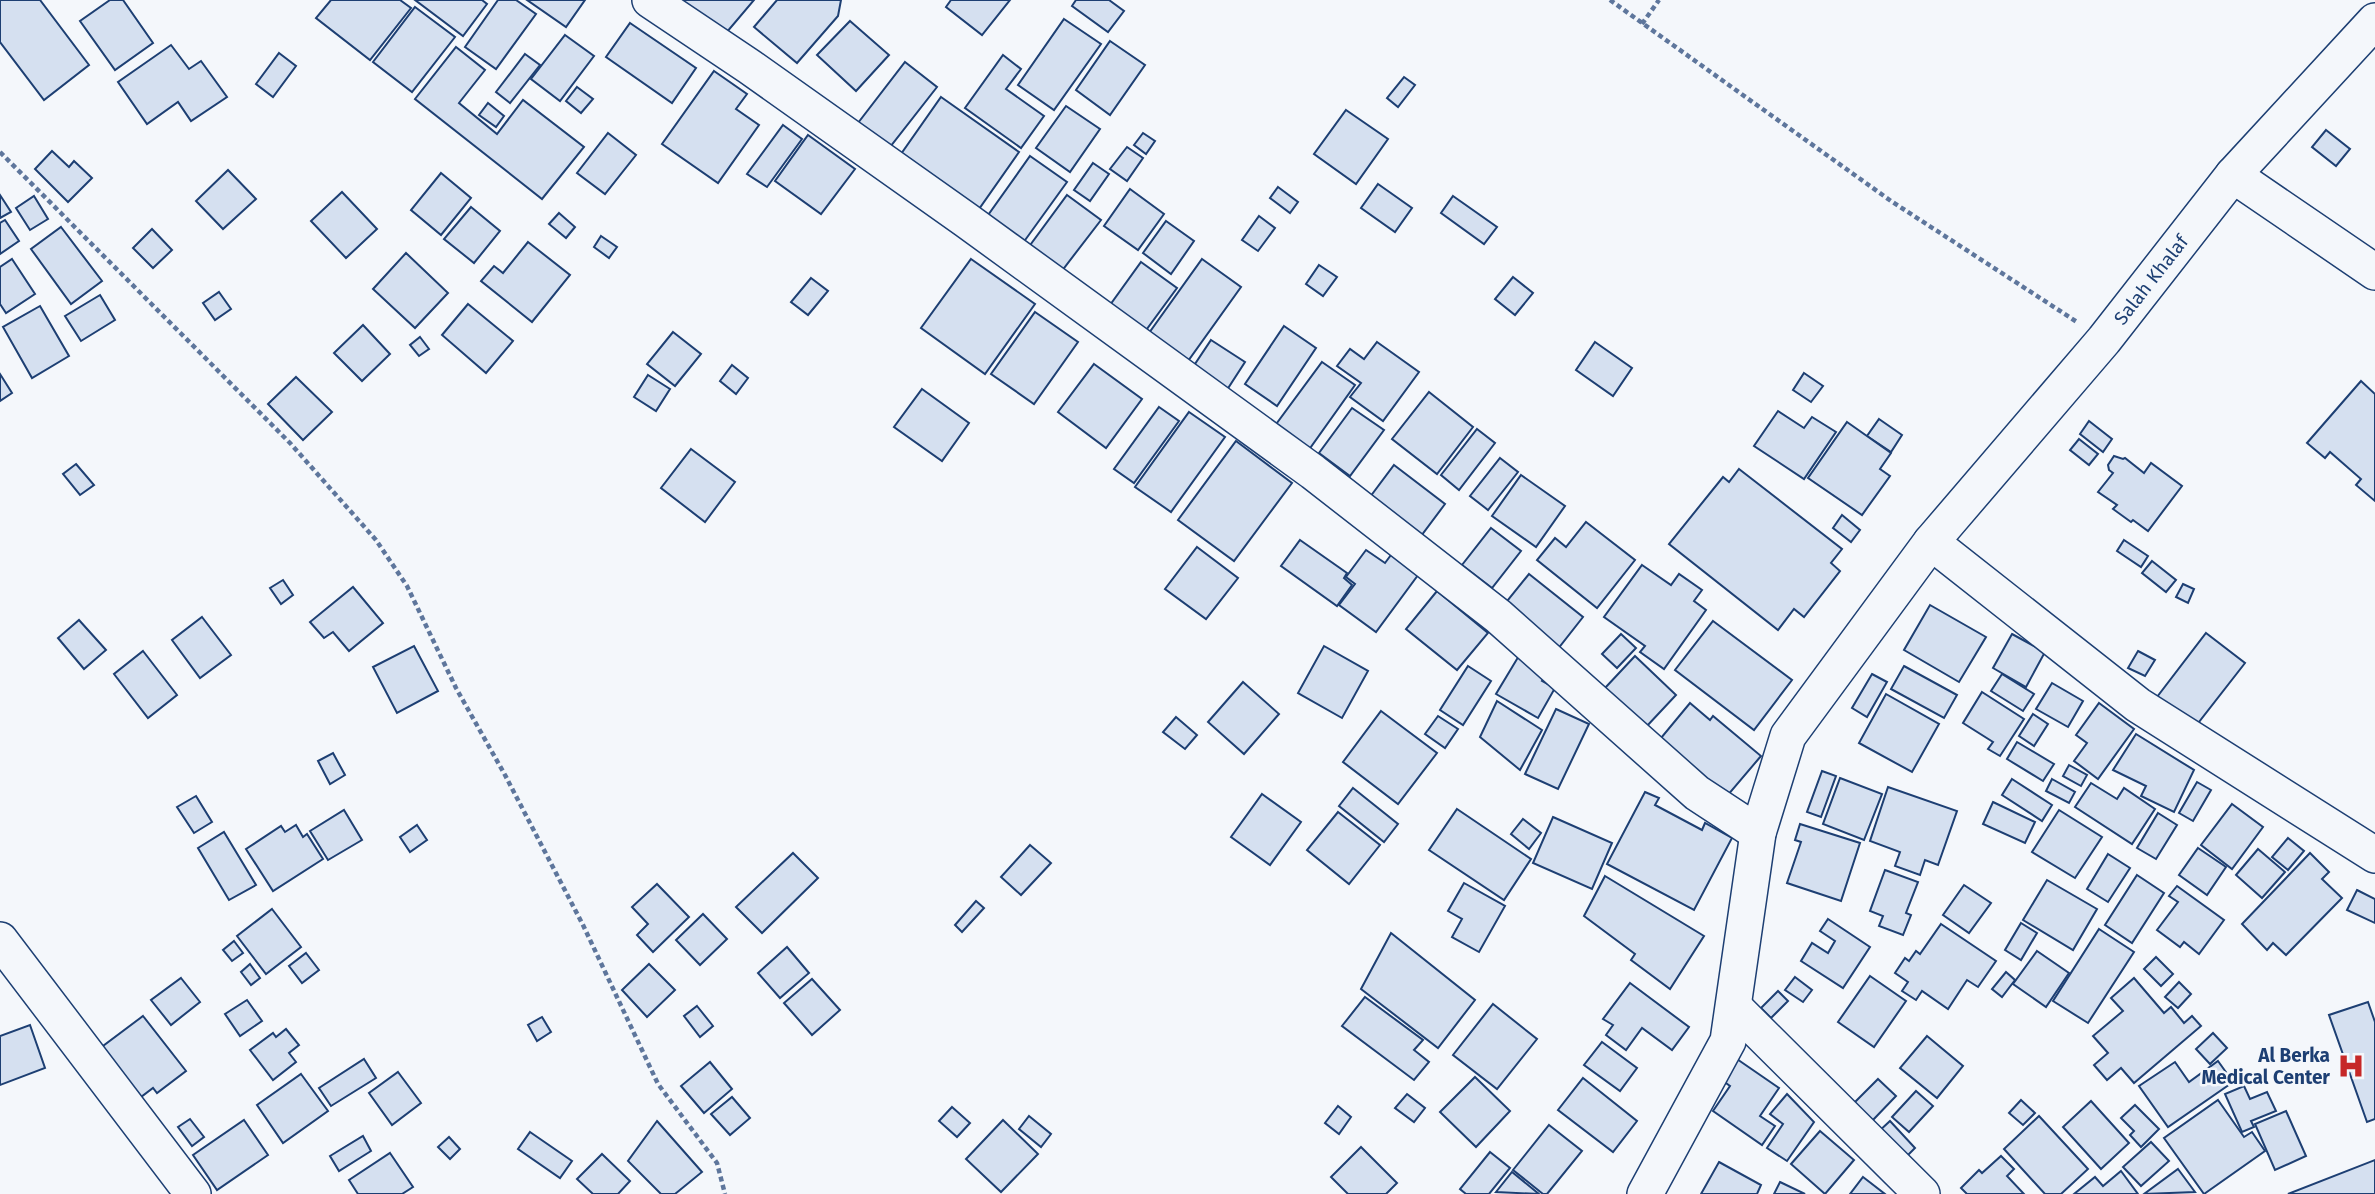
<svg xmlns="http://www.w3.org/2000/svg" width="2375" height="1194" font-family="'Fira Sans',sans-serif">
<rect width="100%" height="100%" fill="#f4f7fb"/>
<g fill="#d5e0f0" stroke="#1d3f73" stroke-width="2">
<path d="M0 0H40L89 65 44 100 0 42Z"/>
<path d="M110 0H123L153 43 115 70 80 21Z"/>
<path d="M331 0H400L411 8 370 60 316 18Z"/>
<path d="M415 0H482L487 4 463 36Z"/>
<path d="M498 0H516L536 14 496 69 465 47Z"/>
<path d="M527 0H585L566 27Z"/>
<path d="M678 0H754L721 39Z"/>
<path d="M777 0H841L838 16 797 63 754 27Z"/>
<path d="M951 0H1010L982 35 946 7Z"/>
<path d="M1076 0H1109L1124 11 1108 32 1072 6Z"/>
<path d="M415 7 455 37 412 92 373 62Z"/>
<path d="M1064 19 1101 44 1054 110 1018 85Z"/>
<path d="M850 21 889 55 856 91 817 55Z"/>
<path d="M630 23 696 68 672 103 606 57Z"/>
<path d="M565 35 594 56 560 101 531 79Z"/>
<path d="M1110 41 1145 65 1110 115 1076 90Z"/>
<path d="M171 45 189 69 201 61 227 97 191 121 178 102 147 124 118 82Z"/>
<path d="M456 47 485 70 459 103 497 134 523 100 584 147 542 199 415 99Z"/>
<path d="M279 53 296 66 273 97 256 84Z"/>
<path d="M525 54 540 65 510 103 496 92Z"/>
<path d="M1003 55 1021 69 1006 89 1044 116 1021 148 965 108Z"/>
<path d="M905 62 937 87 890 147 858 123Z"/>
<path d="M714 71 747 94 736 109 759 125 718 183 662 144Z"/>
<path d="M1404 77 1415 85 1398 107 1387 98Z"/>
<path d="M577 87 593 99 581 113 566 101Z"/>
<path d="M941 97 1019 152 979 209 901 154Z"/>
<path d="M488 103 504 116 496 127 479 115Z"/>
<path d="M1066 106 1100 129 1070 172 1036 148Z"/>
<path d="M1346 110 1388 139 1356 184 1314 154Z"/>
<path d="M783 125 802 139 767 187 747 174Z"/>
<path d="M2326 130 2350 149 2336 166 2312 147Z"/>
<path d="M608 133 636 155 605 194 577 173Z"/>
<path d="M1143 133 1155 141 1146 154 1134 145Z"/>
<path d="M808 135 855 169 821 214 775 181Z"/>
<path d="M1127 147 1143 158 1127 181 1110 169Z"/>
<path d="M52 151 69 167 74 161 92 178 68 202 35 169Z"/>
<path d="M1030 156 1067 182 1023 243 986 218Z"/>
<path d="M1093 163 1109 174 1090 201 1074 190Z"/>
<path d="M228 170 256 199 223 229 196 201Z"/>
<path d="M441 173 471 198 441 235 411 210Z"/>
<path d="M1378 184 1412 208 1395 232 1361 208Z"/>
<path d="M1278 187 1298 202 1290 213 1270 198Z"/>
<path d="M1130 189 1164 214 1138 250 1104 226Z"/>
<path d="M342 192 377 229 346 258 311 221Z"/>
<path d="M0 195 11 212 0 218Z"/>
<path d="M1067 195 1101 220 1061 272 1028 248Z"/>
<path d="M34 196 48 219 30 230 16 208Z"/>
<path d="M1453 196 1497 227 1484 244 1441 213Z"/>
<path d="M471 207 500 231 474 263 444 239Z"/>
<path d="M559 213 575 227 566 238 549 224Z"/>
<path d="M1259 216 1275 228 1258 251 1242 240Z"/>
<path d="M5 220 19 241 0 254V223Z"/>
<path d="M1166 221 1194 241 1171 274 1143 253Z"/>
<path d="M61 227 102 281 71 304 31 249Z"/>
<path d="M152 229 172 250 153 268 133 248Z"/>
<path d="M601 236 617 247 609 258 594 247Z"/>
<path d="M528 242 570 275 532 322 481 281 494 266 503 273Z"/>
<path d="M406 253 448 293 415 328 373 289Z"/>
<path d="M12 259 35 294 6 313 0 304V267Z"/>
<path d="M971 259 1035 304 985 374 921 328Z"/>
<path d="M1202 259 1241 287 1183 368 1144 340Z"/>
<path d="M1141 262 1177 288 1141 337 1105 312Z"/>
<path d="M1319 265 1337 277 1323 296 1306 284Z"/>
<path d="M1513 277 1533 293 1515 315 1495 299Z"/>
<path d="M811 278 828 291 808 315 791 302Z"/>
<path d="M219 292 231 309 215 320 203 303Z"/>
<path d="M100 295 115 320 81 341 65 316Z"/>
<path d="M468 304 513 341 486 373 442 335Z"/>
<path d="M40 306 69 356 32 378 3 327Z"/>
<path d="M1035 312 1078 342 1034 404 991 374Z"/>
<path d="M363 325 390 354 362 381 334 353Z"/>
<path d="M1284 326 1316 348 1277 406 1245 384Z"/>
<path d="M673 332 701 354 675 386 647 364Z"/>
<path d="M420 337 429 349 419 356 410 345Z"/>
<path d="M1211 340 1245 362 1223 396 1189 373Z"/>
<path d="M1377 342 1419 372 1383 421 1350 397 1361 383 1337 366 1350 349 1364 359Z"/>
<path d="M1595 342 1632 368 1613 396 1576 370Z"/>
<path d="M1322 362 1355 385 1308 451 1274 427Z"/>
<path d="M1094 364 1142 399 1106 448 1058 412Z"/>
<path d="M732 365 748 378 736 394 720 381Z"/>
<path d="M1804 373 1823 386 1811 402 1793 390Z"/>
<path d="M0 374 12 393 0 401Z"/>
<path d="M648 375 670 389 656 411 634 397Z"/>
<path d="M296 377 332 412 303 440 268 404Z"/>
<path d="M2361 381 2375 394V501L2356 485 2361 479 2330 452 2325 458 2307 443Z"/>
<path d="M922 389 969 423 942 461 894 427Z"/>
<path d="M1429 392 1473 427 1437 474 1392 439Z"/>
<path d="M1159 407 1179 421 1134 483 1114 469Z"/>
<path d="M1352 408 1384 430 1350 476 1319 453Z"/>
<path d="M1778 411 1804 428 1812 417 1836 432 1804 479 1754 446Z"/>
<path d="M1189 412 1225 437 1171 512 1135 487Z"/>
<path d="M1879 419 1902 435 1891 452 1867 436Z"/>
<path d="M2089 421 2112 439 2103 452 2080 434Z"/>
<path d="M1847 422 1891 453 1880 469 1890 476 1862 515 1808 478Z"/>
<path d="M1477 429 1495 443 1459 490 1441 475Z"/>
<path d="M2079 439 2098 454 2089 465 2070 450Z"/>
<path d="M1236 441 1292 483 1234 561 1178 520Z"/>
<path d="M691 449 735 482 705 522 661 488Z"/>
<path d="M2114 456 2123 459 2125 458 2144 473 2151 463 2182 486 2148 531 2133 520 2131 522 2113 509 2117 505 2098 492 2113 473 2109 470 2108 465Z"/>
<path d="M1500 458 1518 472 1488 510 1470 496Z"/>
<path d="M76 464 94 485 80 495 63 474Z"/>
<path d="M1394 465 1445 504 1421 536 1370 497Z"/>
<path d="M1739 469 1842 549 1831 563 1840 571 1804 617 1794 609 1778 630 1669 544 1723 477 1729 482Z"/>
<path d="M1521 475 1565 506 1536 547 1492 516Z"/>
<path d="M1842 515 1860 530 1851 542 1833 528Z"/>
<path d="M1586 522 1635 560 1597 608 1537 560 1555 538 1566 547Z"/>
<path d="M1491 528 1521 551 1492 588 1462 565Z"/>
<path d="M1300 540 1347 573 1344 578 1352 585 1337 606 1281 566Z"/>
<path d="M2124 540 2148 556 2141 567 2117 551Z"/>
<path d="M1197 547 1238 578 1206 619 1165 589Z"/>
<path d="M1366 550 1385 563 1394 551 1421 571 1376 632 1339 605 1355 584 1346 577Z"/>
<path d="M2152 561 2176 580 2166 592 2142 573Z"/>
<path d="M1642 565 1671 585 1679 574 1702 590 1694 601 1706 610 1664 669 1640 652 1645 646 1604 617Z"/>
<path d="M1529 574 1583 617 1557 650 1503 606Z"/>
<path d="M283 580 293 595 281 604 270 588Z"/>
<path d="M2183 584 2194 589 2188 603 2176 597Z"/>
<path d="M353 587 383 623 349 651 333 632 324 638 310 622Z"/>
<path d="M1437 591 1488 633 1457 670 1406 629Z"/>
<path d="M1930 605 1986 637 1959 682 1904 650Z"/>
<path d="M202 617 231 655 200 678 172 640Z"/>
<path d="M79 620 106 650 84 669 58 638Z"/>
<path d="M1713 621 1792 680 1754 730 1675 670Z"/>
<path d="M2206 633 2245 663 2195 727 2157 697Z"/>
<path d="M1621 634 1636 648 1617 668 1602 654Z"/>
<path d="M2012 634 2045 652 2026 687 1993 668Z"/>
<path d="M414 646 438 691 397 713 373 667Z"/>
<path d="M1324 646 1368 671 1342 718 1298 693Z"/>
<path d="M143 651 177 695 148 718 114 674Z"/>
<path d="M2138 651 2155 660 2145 676 2128 668Z"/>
<path d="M1520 654 1549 670 1542 681 1555 688 1538 718 1496 694Z"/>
<path d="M1635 656 1676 695 1646 727 1605 688Z"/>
<path d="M1468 666 1491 681 1463 725 1440 710Z"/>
<path d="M1904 666 1957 695 1944 718 1891 689Z"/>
<path d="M1872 674 1887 682 1867 717 1852 708Z"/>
<path d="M2002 674 2034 694 2023 711 1991 691Z"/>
<path d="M1243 682 1279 714 1244 754 1208 722Z"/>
<path d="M2052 683 2083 701 2068 727 2036 709Z"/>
<path d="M1982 692 2024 719 2000 756 1988 749 1993 742 1963 723Z"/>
<path d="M1886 694 1939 724 1912 772 1859 743Z"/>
<path d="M1497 701 1542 730 1520 770 1480 737Z"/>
<path d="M1690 703 1710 720 1713 716 1761 756 1722 802 1651 750Z"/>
<path d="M2099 703 2134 729 2098 779 2074 761 2087 743 2076 735Z"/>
<path d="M1556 709 1589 724 1558 789 1525 774Z"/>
<path d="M1381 711 1437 753 1398 804 1343 762Z"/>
<path d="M2033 714 2048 724 2034 746 2019 736Z"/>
<path d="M1438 716 1458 729 1445 748 1425 734Z"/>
<path d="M1176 717 1197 735 1185 749 1163 732Z"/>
<path d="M2136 734 2194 770 2174 812 2141 796 2146 786 2113 770Z"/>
<path d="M2017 742 2054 764 2043 781 2007 759Z"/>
<path d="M333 753 345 775 330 784 318 761Z"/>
<path d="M2069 765 2087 775 2081 786 2063 776Z"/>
<path d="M1822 771 1836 776 1821 817 1807 812Z"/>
<path d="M1840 778 1882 794 1864 840 1823 824Z"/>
<path d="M2012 779 2052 805 2042 821 2002 795Z"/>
<path d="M2052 779 2075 792 2069 803 2046 791Z"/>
<path d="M2197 782 2211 790 2193 821 2179 813Z"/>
<path d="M2091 783 2117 799 2124 788 2155 809 2132 844 2075 807Z"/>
<path d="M1888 787 1957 811 1938 865 1925 860 1920 875 1895 866 1900 852 1870 841Z"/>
<path d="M1353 788 1398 824 1384 842 1339 806Z"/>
<path d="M1645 792 1659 798 1655 805 1702 830 1705 823 1732 838 1694 910 1607 864Z"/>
<path d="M1262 794 1301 822 1270 865 1231 837Z"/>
<path d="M196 796 212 822 194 833 177 807Z"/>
<path d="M1993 802 2035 822 2025 843 1983 824Z"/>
<path d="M2232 804 2263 827 2232 869 2201 845Z"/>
<path d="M1457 809 1531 859 1504 900 1429 850Z"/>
<path d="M344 810 362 840 328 860 310 831Z"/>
<path d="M2059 810 2102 837 2075 878 2032 852Z"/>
<path d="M1338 812 1380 845 1349 884 1307 850Z"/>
<path d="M2158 813 2177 825 2156 859 2137 848Z"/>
<path d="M1553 817 1612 843 1592 889 1533 863Z"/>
<path d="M1523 819 1541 833 1529 849 1511 834Z"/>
<path d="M1800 824 1860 843 1841 901 1787 883 1801 842 1795 840Z"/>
<path d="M296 825 303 837 307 834 323 859 273 891 246 849 281 826 285 832Z"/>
<path d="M417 825 427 840 410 852 400 837Z"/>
<path d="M224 832 256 885 229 900 198 848Z"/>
<path d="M2288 838 2304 851 2288 870 2272 857Z"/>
<path d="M1030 845 1051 863 1021 895 1001 877Z"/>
<path d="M2198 848 2226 867 2207 895 2179 875Z"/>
<path d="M2258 849 2285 872 2262 898 2236 875Z"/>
<path d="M793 853 818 878 762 933 736 907Z"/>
<path d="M2310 853 2329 872 2322 879 2342 898 2286 955 2273 943 2267 950 2242 924Z"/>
<path d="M2108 854 2130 868 2108 902 2087 889Z"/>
<path d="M1885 870 1918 882 1906 913 1911 915 1903 935 1879 926 1883 916 1870 911Z"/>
<path d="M2137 875 2164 893 2132 943 2105 925Z"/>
<path d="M1605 876 1704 936 1670 989 1631 960 1635 954 1584 916Z"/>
<path d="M2047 880 2097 909 2073 950 2023 920Z"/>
<path d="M1464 883 1505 906 1479 952 1452 937 1462 919 1448 911Z"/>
<path d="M657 884 689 917 653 952 637 935 648 924 632 907Z"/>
<path d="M1964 885 1991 903 1969 933 1943 915Z"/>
<path d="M2177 886 2224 920 2199 954 2184 942 2180 947 2157 930 2178 902 2169 896Z"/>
<path d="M2357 890 2375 899V923L2347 910Z"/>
<path d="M976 901 984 908 962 932 955 925Z"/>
<path d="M272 909 301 947 266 974 237 936Z"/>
<path d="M703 914 727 939 700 965 676 940Z"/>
<path d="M1828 919 1870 947 1843 988 1801 961 1812 943 1828 953 1835 941 1820 931Z"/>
<path d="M2021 923 2037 933 2021 960 2005 950Z"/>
<path d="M1941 924 1996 961 1978 987 1967 980 1948 1009 1922 991 1916 1000 1902 991 1908 982 1895 973 1905 958 1909 961 1916 951 1920 954Z"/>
<path d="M2099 929 2134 952 2088 1023 2053 1001Z"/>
<path d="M1391 933 1475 1000 1438 1048 1361 989Z"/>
<path d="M234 941 243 953 232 961 223 950Z"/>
<path d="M787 947 809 973 780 998 758 973Z"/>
<path d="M2037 951 2069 973 2046 1007 2013 984Z"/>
<path d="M306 953 319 970 302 983 289 966Z"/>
<path d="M2156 957 2173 974 2161 986 2144 969Z"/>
<path d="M250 964 260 978 251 985 241 972Z"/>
<path d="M649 964 675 990 647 1017 622 990Z"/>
<path d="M2006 972 2015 980 2002 997 1992 989Z"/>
<path d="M1870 976 1906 1001 1874 1047 1838 1022Z"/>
<path d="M1795 977 1812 990 1803 1002 1785 990Z"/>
<path d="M181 978 200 1002 171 1025 151 1000Z"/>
<path d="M2134 978 2164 1013 2171 1007 2184 1023 2192 1016 2201 1026 2134 1083 2121 1068 2107 1080 2094 1065 2108 1053 2093 1036 2123 1011 2111 998Z"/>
<path d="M812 979 840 1010 812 1035 784 1003Z"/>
<path d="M2179 982 2191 994 2178 1008 2165 997Z"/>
<path d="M1630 983 1689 1027 1672 1050 1642 1028 1626 1050 1606 1035 1613 1025 1603 1019Z"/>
<path d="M1778 991 1788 1001 1771 1018 1761 1008Z"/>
<path d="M1365 997 1423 1040 1414 1050 1429 1062 1414 1080 1342 1026Z"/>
<path d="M247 1000 262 1021 240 1036 225 1014Z"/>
<path d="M2368 1002 2375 1022V1119L2367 1122 2329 1015Z"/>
<path d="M1493 1004 1537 1039 1497 1089 1453 1055Z"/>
<path d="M697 1006 713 1026 700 1037 684 1016Z"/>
<path d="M143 1016 186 1071 157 1093 153 1088 137 1100 99 1049Z"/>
<path d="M542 1017 551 1032 537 1041 528 1025Z"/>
<path d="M30 1025 45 1068 0 1085V1036Z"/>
<path d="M286 1029 299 1045 289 1053 296 1062 273 1080 250 1050 273 1033 276 1037Z"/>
<path d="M2213 1033 2227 1048 2210 1064 2196 1049Z"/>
<path d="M1927 1036 1963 1066 1937 1098 1900 1068Z"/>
<path d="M1602 1042 1637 1068 1620 1091 1584 1065Z"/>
<path d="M1734 1057 1779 1088 1760 1116 1775 1126 1762 1145 1713 1111 1730 1086 1719 1078Z"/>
<path d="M364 1059 376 1078 331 1106 319 1088Z"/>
<path d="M2218 1061 2233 1082 2168 1127 2139 1086 2175 1062 2189 1082Z"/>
<path d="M710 1062 732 1089 704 1113 681 1086Z"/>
<path d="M398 1072 421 1103 392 1125 369 1093Z"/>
<path d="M301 1074 328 1111 283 1143 257 1105Z"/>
<path d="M1475 1077 1510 1111 1476 1147 1440 1112Z"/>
<path d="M1583 1078 1637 1121 1613 1152 1558 1110Z"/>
<path d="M1878 1079 1896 1096 1872 1121 1854 1103Z"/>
<path d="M2244 1086 2250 1099 2267 1092 2276 1111 2251 1121 2254 1127 2242 1132 2225 1094Z"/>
<path d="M1916 1091 1933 1106 1909 1132 1892 1117Z"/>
<path d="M1407 1094 1425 1108 1414 1122 1395 1108Z"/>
<path d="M1787 1094 1814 1122 1787 1161 1767 1148 1783 1124 1770 1114Z"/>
<path d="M732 1097 750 1118 730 1135 711 1114Z"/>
<path d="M2021 1100 2035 1113 2023 1125 2009 1113Z"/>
<path d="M2218 1100 2244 1137 2252 1132 2265 1151 2204 1194 2164 1138Z"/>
<path d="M2091 1101 2129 1143 2101 1169 2063 1127Z"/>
<path d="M2135 1105 2159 1129 2141 1147 2130 1135 2134 1131 2121 1118Z"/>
<path d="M1338 1106 1351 1117 1339 1134 1325 1123Z"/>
<path d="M952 1107 970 1123 957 1137 939 1121Z"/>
<path d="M2286 1111 2306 1156 2275 1170 2255 1124Z"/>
<path d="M1029 1116 1051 1134 1041 1147 1019 1129Z"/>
<path d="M2039 1116 2088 1169 2061 1194H2045L2004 1149Z"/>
<path d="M190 1119 204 1137 192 1146 178 1127Z"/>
<path d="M244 1120 268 1155 217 1190 193 1155Z"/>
<path d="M1003 1120 1038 1154 1001 1192 966 1159Z"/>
<path d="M657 1121 702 1172 675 1194H661L628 1161Z"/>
<path d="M1890 1121 1915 1148 1903 1160 1877 1133Z"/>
<path d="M1549 1125 1582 1151 1547 1194H1543L1513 1170Z"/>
<path d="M1820 1131 1854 1160 1825 1194 1791 1164Z"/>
<path d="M530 1132 572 1161 560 1178 518 1149Z"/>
<path d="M363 1136 371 1151 339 1171 330 1156Z"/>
<path d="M449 1137 460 1149 450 1159 438 1147Z"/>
<path d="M2151 1142 2169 1161 2141 1186 2123 1167Z"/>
<path d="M1361 1147 1397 1183 1386 1194H1348L1331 1177Z"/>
<path d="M1490 1152 1510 1168 1489 1194H1466L1460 1189Z"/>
<path d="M390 1153 413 1187 402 1194H358L349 1180Z"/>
<path d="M602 1154 630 1181 618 1194H593L577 1179Z"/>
<path d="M2001 1156 2014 1169 2007 1176 2024 1194H1967L1961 1188 1979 1170 1982 1173Z"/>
<path d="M2375 1160V1194H2288Z"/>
<path d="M1719 1162 1761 1185 1757 1194H1701Z"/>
<path d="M2178 1169 2195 1192 2144 1194Z"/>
<path d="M2121 1171 2138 1194H2074L2095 1177 2103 1186Z"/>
<path d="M1512 1172 1539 1194 1496 1192Z"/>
<path d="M1863 1177 1885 1194H1850Z"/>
<path d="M1780 1182 1805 1194H1774Z"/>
</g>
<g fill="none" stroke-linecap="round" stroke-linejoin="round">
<g stroke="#1d3f73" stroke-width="38">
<g id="minor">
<path d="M650 0 750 67 966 220 1313 472 1498 616 1697 793 1758 833"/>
<path d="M2233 175 2375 272"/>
<path d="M1931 542 2138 705 2375 855"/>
<path d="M0 940 193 1194"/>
<path d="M1734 1007 1922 1194"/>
<path d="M1645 1194 1728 1041 1758 833 1788 736 1931 542 2104 340 2233 175 2375 21"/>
</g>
</g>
<g stroke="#5e769c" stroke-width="4.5" stroke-dasharray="5 3.5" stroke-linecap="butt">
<path d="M1610 0 1891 201 2077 322"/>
<path d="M1642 24 1659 0"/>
<path d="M0 152 290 443 376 540 407 586 456 688 505 775 583 925 658 1084 717 1163 725 1194"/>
</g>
<use href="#minor" stroke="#f4f7fb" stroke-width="35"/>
</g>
<defs>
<g id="hospital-bare" transform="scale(2.1)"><path d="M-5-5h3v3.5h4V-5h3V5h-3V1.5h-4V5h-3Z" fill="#c62828" stroke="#f4f7fb" stroke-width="2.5" paint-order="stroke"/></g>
</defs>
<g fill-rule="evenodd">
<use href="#hospital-bare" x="2351" y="1066"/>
</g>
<g text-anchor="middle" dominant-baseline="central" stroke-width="5" stroke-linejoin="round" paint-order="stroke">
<g font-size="19" fill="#1d3f73" stroke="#f4f7fb">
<text transform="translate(2151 280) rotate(-52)">Salah Khalaf</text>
</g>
<g font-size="19" font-weight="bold" fill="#1d3f73" stroke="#f4f7fb" text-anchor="end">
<text x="2330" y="1055">Al Berka<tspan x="2330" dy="22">Medical Center</tspan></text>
</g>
</g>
</svg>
